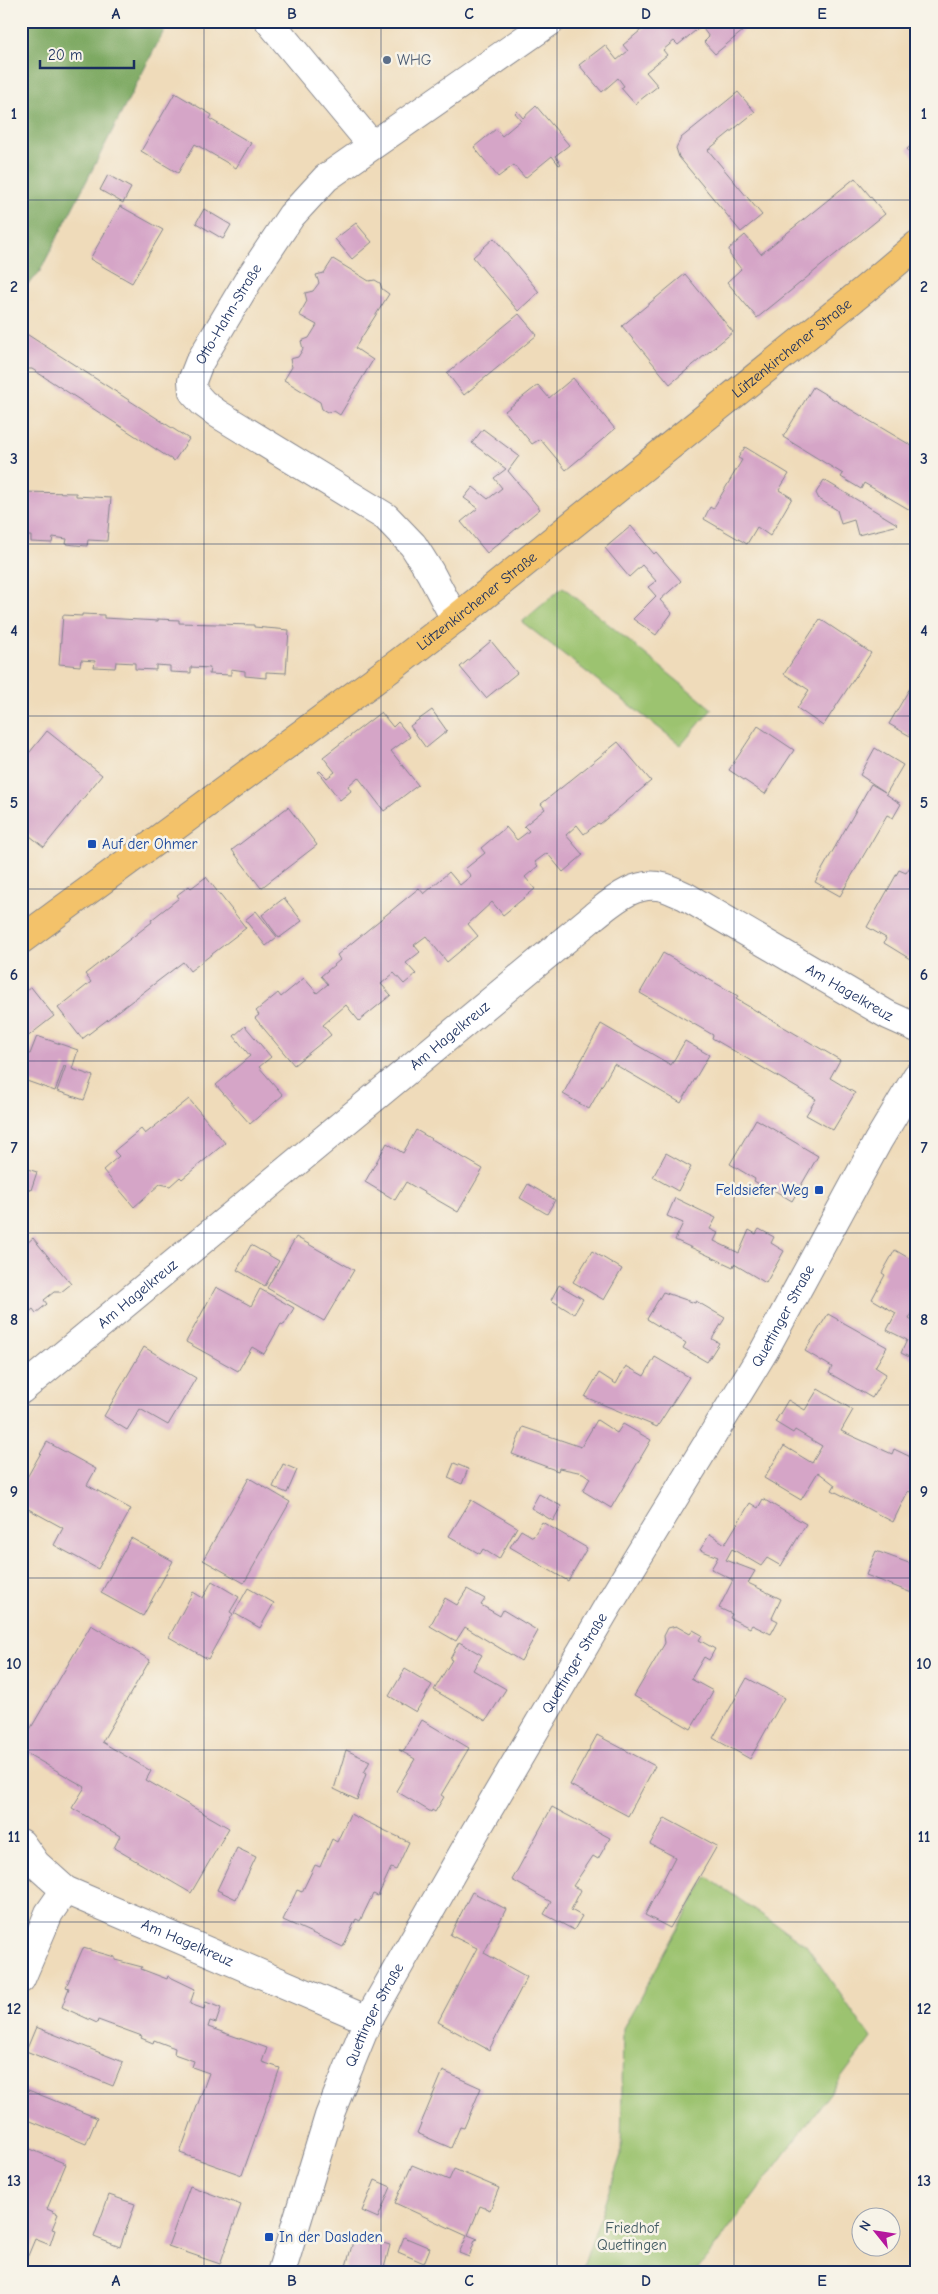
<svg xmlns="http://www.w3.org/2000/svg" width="938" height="2294" font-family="'Comic Neue',sans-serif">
<rect width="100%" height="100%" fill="#f7f3e8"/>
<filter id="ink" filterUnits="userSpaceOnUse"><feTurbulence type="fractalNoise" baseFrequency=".02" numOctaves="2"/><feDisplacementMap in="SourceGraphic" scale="10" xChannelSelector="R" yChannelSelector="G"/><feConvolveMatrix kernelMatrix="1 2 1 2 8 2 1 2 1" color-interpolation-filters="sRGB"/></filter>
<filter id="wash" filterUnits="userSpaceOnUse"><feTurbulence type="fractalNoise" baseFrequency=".0096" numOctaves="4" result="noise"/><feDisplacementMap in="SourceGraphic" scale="20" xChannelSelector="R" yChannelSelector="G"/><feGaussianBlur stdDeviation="1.12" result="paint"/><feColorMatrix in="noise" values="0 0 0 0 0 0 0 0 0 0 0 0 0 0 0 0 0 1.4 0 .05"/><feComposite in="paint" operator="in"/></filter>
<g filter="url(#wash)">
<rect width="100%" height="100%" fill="#efdbba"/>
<g fill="#9cc36f" stroke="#5c7966">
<path d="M563 587 712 709 681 745 522 622Z"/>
<path d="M707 1877 806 1945 871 2038 697 2271 700 2273H581L621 2155 623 2028Z"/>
</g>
<path fill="#7da962" stroke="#4c6c60" d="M21 21H169L38 275 21 290Z"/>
<g id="blocks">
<g fill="#d5a5c7">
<path d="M652 21H737L744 30 715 54 704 42 709 37 701 26 678 45 674 41 663 50 667 55 646 72 658 86 635 104 621 88 624 86 618 78 602 92 579 65 605 45 617 60 628 51 623 45Z"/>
<path d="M738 92 755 112 708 150 762 215 741 232 679 157 676 148 681 138Z"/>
<path d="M175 93 212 115 210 119 251 143 236 168 195 144 178 173 141 151Z"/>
<path d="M536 106 569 145 555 156 561 164 559 165 552 156 525 178 514 165 498 177 474 147 496 129 502 136 521 120 515 113 517 111 523 118Z"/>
<path d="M917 141V161L907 149Z"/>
<path d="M108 175 131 188 123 203 100 190Z"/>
<path d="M855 178 885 214 757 318 727 282 741 269 730 255 729 249 745 235 761 254Z"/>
<path d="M120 206 163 230 132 283 90 259Z"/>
<path d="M204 209 231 225 223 239 196 223Z"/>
<path d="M356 223 372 242 352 259 335 239Z"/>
<path d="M494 238 539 292 518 311 473 257Z"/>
<path d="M333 259 369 281 375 280 380 283 382 289 389 294 355 348 373 360 340 415 334 411 327 412 322 409 320 402 284 380 292 367 290 359 298 357 303 349 301 341 309 338 317 325 299 315 307 301 305 293 313 291 319 283 316 275 324 273Z"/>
<path d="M685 274 733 332 670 384 622 326Z"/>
<path d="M519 314 537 335 464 395 447 373Z"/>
<path d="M25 333 189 439 174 461 32 369H24L21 371V337Z"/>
<path d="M573 378 615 429 566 470 540 439 532 444 505 411 538 385 549 398Z"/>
<path d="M813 387 917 449V514L864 483 861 489 841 477 843 474 783 437Z"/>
<path d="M483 429 519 456 508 471 540 509 487 553 461 522 478 508 464 498 473 487 488 499 502 488 494 478 506 469 472 443Z"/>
<path d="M745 447 789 474 779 490 792 498 770 536 757 527 747 544 704 519 710 507 713 509 742 460 738 458Z"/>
<path d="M824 480 897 524 895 526 858 535 854 520 841 524 837 510 819 499 816 493Z"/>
<path d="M21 492 76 493V496L111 498 107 541 88 540 87 546 66 544 67 539 53 537 52 543 31 542V536H21Z"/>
<path d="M631 526 654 554 656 552 681 581 660 600 672 613 656 635 633 619 656 596 648 587 656 581 642 565 629 577 605 548Z"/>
<path d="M82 614 104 615V618L158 621V619L179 620V623L254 625V627L289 630 286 673 266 672V678L245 676V671L231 669V675L209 674 210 668 191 667V673L170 672V666L156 665V670L135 669V663L116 662 115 668 94 667 95 661 81 660 80 666 59 664 63 615 82 616Z"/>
<path d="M820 619 871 653 823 726 797 708 809 690 784 674Z"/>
<path d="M491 641 517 673 486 698 460 667Z"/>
<path d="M917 676V740L889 724Z"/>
<path d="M432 710 447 731 426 748 410 726Z"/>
<path d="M381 712 393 727 398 722 410 737 391 751 418 785 384 811 358 777 348 786 351 791 340 800 318 772 320 771 327 778 335 772 323 757Z"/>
<path d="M758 726 794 750 765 794 729 770Z"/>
<path d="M47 731 102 775 44 847 21 829V763Z"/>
<path d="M618 742 651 781 600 824 598 823 584 834 577 825 566 835 583 855 563 872 547 853 535 862 538 866 525 877 535 889 503 915 492 902 468 924 478 936 447 962 426 936 414 945 420 952 406 963 416 974 404 984 394 973 381 984 391 995 359 1021 346 1005 323 1025 331 1035 294 1065 255 1018 259 1015 256 1011 278 993 281 997 304 978 317 993 328 984 321 976 340 960 337 955 419 888 424 894 449 872 460 885 471 876 465 869 485 853 481 848 506 827 517 840 529 831 524 826 545 809 541 804Z"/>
<path d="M875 748 903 765 886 794 901 804 893 818 887 815 840 896 815 882 871 784 885 792 860 775Z"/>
<path d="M288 807 317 845 261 888 232 850Z"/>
<path d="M917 856V958L915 962 884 943 886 938 867 927 899 870 906 873Z"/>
<path d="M206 877 246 928 190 971 183 962 82 1039 58 1008 91 982 85 974 152 922 151 920 179 898 177 895 189 886 191 888Z"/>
<path d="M284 898 302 921 279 938 262 915Z"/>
<path d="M256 911 277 937 266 946 245 920Z"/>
<path d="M663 953 738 996 736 999 840 1060 830 1078 855 1093 833 1130 806 1115 816 1099 712 1038 713 1035 640 993Z"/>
<path d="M31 987 54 1016 26 1038 21 1032V995Z"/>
<path d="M601 1024 671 1065 685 1041 709 1055 681 1103 614 1064 589 1109 563 1094Z"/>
<path d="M245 1026 271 1057 259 1067 283 1095 250 1124 216 1085 250 1056 234 1036Z"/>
<path d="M37 1036 78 1050 72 1069 93 1076 84 1100 57 1091 66 1066H64L55 1091 21 1079V1052L30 1054Z"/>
<path d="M189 1099 225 1143 182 1179 180 1177 170 1186 160 1184 134 1207 103 1170 119 1156 114 1151 141 1129 145 1134Z"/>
<path d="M756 1119 818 1156 792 1201 767 1186 766 1188 754 1181 755 1179 730 1164Z"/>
<path d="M416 1130 483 1169 458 1212 406 1182 395 1200 365 1182 387 1143 403 1153Z"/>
<path d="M666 1153 691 1167 678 1191 653 1177Z"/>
<path d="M21 1167 37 1172 31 1190 21 1187Z"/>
<path d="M528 1184 555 1200 547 1214 520 1198Z"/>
<path d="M675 1198 716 1218 710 1229 718 1233 714 1241 739 1253 749 1230 756 1234 759 1229 774 1237 771 1243 784 1251 766 1283 734 1264 733 1267 675 1240 683 1223 667 1216Z"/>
<path d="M296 1237 354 1270 324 1321 267 1288Z"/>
<path d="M33 1238 71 1284 61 1292H54L44 1300 47 1304 36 1313 33 1309 21 1319V1248Z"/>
<path d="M251 1245 279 1261 265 1286 237 1270Z"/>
<path d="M895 1250 917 1263V1305L909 1319 917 1324V1338L914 1343 917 1344V1361L901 1353 907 1340 887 1330 896 1313 872 1299 885 1275 882 1273Z"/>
<path d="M592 1251 622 1269 604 1300 573 1282Z"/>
<path d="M559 1285 583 1299 574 1314 551 1300Z"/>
<path d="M216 1287 251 1306 260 1289 294 1308 284 1325 281 1324 264 1354 252 1347 238 1371 186 1342Z"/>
<path d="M663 1292 695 1303 696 1301 725 1318 712 1339 719 1343 707 1362 683 1348 686 1343 647 1319Z"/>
<path d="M828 1314 887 1347 875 1367 886 1374 872 1398 829 1373 832 1367 805 1351Z"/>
<path d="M144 1347 196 1378 168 1425 140 1409 127 1430 104 1416Z"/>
<path d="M655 1357 689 1377 657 1427 585 1397 599 1373 616 1384 626 1366 644 1376Z"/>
<path d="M818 1389 853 1410 841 1431 892 1454 894 1449 917 1460V1495L908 1491 893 1522 832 1490 835 1485 818 1472 801 1500 764 1478 784 1446 812 1463 822 1446 795 1430 793 1433 775 1422 788 1400 805 1410Z"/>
<path d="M597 1420 617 1433 623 1424 651 1440 611 1508 583 1491 590 1478 583 1473 559 1468 558 1471 512 1454 523 1427 581 1447Z"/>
<path d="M47 1442 96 1469 87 1485 131 1509 98 1569 54 1545 63 1528 21 1505V1488Z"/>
<path d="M454 1463 468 1469 462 1484 448 1478Z"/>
<path d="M283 1464 297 1470 287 1493 273 1487Z"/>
<path d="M249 1478 290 1502 244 1583 203 1560Z"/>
<path d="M539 1494 561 1506 553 1521 531 1508Z"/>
<path d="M763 1499 806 1524 781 1566 767 1558 761 1566 732 1549 726 1560 755 1571 748 1583 781 1599 772 1618 778 1621 771 1634 752 1625 750 1628 730 1618 732 1614 719 1608 733 1580 711 1569 718 1557 700 1550 710 1534 725 1544 750 1503 758 1508Z"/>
<path d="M471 1500 517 1527 499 1559 483 1549 480 1554 449 1536Z"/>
<path d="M542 1522 587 1548 568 1581 510 1547 521 1530 533 1537Z"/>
<path d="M131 1538 173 1561 143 1616 101 1593Z"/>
<path d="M876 1551 917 1566V1595L866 1575Z"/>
<path d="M212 1581 239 1597 230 1612 233 1614 208 1659 169 1637 193 1592 203 1598Z"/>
<path d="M248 1588 274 1603 260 1628 234 1613Z"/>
<path d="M467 1589 485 1599 481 1605 500 1616 503 1610 538 1631 521 1661 465 1627 456 1641 430 1626 445 1598 457 1605Z"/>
<path d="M91 1625 150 1660 102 1742 151 1771 146 1780 229 1828 191 1893 114 1848 120 1836 72 1808 85 1787 21 1750V1745Z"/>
<path d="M676 1626 690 1634 693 1630 702 1635 699 1640 715 1649 709 1660 704 1657 691 1679 713 1691 691 1729 634 1696 665 1643 664 1636 668 1628Z"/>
<path d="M459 1642 482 1655 473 1670 506 1689 486 1721 434 1690 452 1660 450 1659Z"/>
<path d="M405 1669 432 1685 416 1712 389 1696Z"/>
<path d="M747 1678 784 1698 750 1759 713 1738Z"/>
<path d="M422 1720 469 1748 441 1795 444 1797 435 1812 432 1810 431 1812 396 1791 415 1759 399 1750 404 1751Z"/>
<path d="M597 1735 655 1766 628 1816 570 1785Z"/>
<path d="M346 1750 370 1761 364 1773 366 1774 357 1800 334 1789Z"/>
<path d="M552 1807 610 1838 598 1859 593 1856 573 1886 581 1890 571 1910 582 1916 574 1930 544 1914 551 1902 512 1880Z"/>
<path d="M350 1814 409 1842 396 1870 391 1868 378 1896 373 1894 360 1921 356 1919 343 1947 283 1920 297 1890 302 1892 315 1865 320 1867 332 1839 337 1842Z"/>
<path d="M665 1818 717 1846 670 1928 645 1915 675 1857 650 1844Z"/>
<path d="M237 1848 256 1857 236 1899 217 1890Z"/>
<path d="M472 1892 506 1909 484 1953 527 1977 489 2050 438 2022 477 1948 450 1935Z"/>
<path d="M83 1948 115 1957V1960L142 1967 141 1969 167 1979 168 1976 195 1989 190 2004 204 2009 206 2002 221 2008 216 2023 210 2021 208 2027 267 2048 262 2062 280 2068 242 2175 180 2153 209 2073 192 2067 194 2061 174 2054 175 2048 154 2040 153 2043 141 2038 142 2036 98 2020 97 2023 62 2007 69 1988 66 1987Z"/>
<path d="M36 2027 123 2062 113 2086 26 2051Z"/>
<path d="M443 2071 481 2088 464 2128 460 2127 451 2148 417 2133Z"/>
<path d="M21 2087 97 2118 86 2144 21 2117Z"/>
<path d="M21 2145 66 2164 47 2209 58 2214 52 2229 55 2230 50 2245 35 2239 22 2270 29 2273H21V2216L27 2204 21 2201Z"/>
<path d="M412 2165 449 2180 454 2169 499 2188 490 2210 480 2206 468 2235 478 2239 475 2240 469 2257 459 2253 467 2236 395 2203Z"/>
<path d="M375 2180 391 2187 378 2218 362 2211Z"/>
<path d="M190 2186 241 2205 220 2264 168 2246Z"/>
<path d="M109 2195 135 2204 120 2247 94 2237Z"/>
<path d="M355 2235 390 2245 384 2268 399 2273H344Z"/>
<path d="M404 2237 430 2248 424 2263 398 2252Z"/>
</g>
</g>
</g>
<g filter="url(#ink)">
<use href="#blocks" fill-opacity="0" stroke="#85858c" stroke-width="1"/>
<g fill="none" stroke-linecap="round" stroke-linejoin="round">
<g stroke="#85858c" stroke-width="30">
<g id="minor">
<path d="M269 21 372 145"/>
<path id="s1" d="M455 619 430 572 413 545 386 517 218 414 203 403 193 392 192 381 199 363 249 279 291 216 326 178 551 21"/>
<path id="s2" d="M21 1390 594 916C613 901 636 880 663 887 670 889 678 893 685 896L888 1015 917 1028"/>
<path id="s3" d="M21 1843 36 1864 65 1890 368 2020"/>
<path d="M21 1979 49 1913 65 1890"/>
<path id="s4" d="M281 2273 329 2116 368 2020 475 1832 608 1606 764 1351 878 1141 917 1076"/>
</g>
</g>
<g stroke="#85858c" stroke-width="30">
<g id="major">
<path id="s5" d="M21 940 398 663 455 619 864 290 917 245"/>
</g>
</g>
<use href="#minor" stroke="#fff" stroke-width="28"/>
<use href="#major" stroke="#f3c26a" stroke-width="28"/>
</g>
</g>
<path fill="none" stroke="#1b2f5e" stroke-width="1" stroke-opacity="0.55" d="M204 21V2273M381 21V2273M557 21V2273M734 21V2273M21 200H917M21 372H917M21 544H917M21 716H917M21 889H917M21 1061H917M21 1233H917M21 1405H917M21 1578H917M21 1750H917M21 1922H917M21 2094H917"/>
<circle fill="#5c6f8a" stroke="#f7f3e8" stroke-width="2" cx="387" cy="60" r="5"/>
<g fill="#1a4fb4" stroke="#f7f3e8" stroke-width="2">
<rect x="87" y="839" width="10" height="10" rx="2.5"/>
<rect x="814" y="1185" width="10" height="10" rx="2.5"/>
<rect x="264" y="2232" width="10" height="10" rx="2.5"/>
</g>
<g text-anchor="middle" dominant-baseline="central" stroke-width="5" stroke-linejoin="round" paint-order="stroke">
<g font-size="15" fill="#4e5e75" stroke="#f7f3e8" text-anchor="start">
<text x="397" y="60">WHG</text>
</g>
<g font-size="15" fill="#1b2f5e" stroke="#f7f3e8">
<text stroke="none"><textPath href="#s1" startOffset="442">Otto-Hahn-Straße</textPath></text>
<text stroke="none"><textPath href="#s5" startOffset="972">Lützenkirchener Straße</textPath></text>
<text stroke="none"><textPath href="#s5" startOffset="568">Lützenkirchener Straße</textPath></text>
<text stroke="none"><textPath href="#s2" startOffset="1036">Am Hagelkreuz</textPath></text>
<text stroke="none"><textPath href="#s2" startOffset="556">Am Hagelkreuz</textPath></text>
<text stroke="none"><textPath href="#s2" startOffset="151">Am Hagelkreuz</textPath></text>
<text stroke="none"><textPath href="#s4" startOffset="1085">Quettinger Straße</textPath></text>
<text stroke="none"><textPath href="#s4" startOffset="680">Quettinger Straße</textPath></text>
<text stroke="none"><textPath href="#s3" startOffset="198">Am Hagelkreuz</textPath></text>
<text stroke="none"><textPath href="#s4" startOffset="275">Quettinger Straße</textPath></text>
</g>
<g font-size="15" fill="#164399" stroke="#f7f3e8" text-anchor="start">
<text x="102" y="844">Auf der Ohmer</text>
<text x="809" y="1190" text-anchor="end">Feldsiefer Weg</text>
<text x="279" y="2237">In der Dasladen</text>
</g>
<g font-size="15" fill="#425b63" stroke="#f7f3e8">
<text x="632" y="2228">Friedhof<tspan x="632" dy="17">Quettingen</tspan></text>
</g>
</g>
<rect width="938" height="2294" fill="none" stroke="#f7f3e8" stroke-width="55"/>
<g transform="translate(876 2232) rotate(300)"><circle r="24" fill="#f7f3e8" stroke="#9fa5b1"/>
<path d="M0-4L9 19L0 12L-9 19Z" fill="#b5179e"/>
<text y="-8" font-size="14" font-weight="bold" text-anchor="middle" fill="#1b2f5e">N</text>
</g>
<path d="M40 60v8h94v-8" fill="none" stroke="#1b2f5e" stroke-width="2.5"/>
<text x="48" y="60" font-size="15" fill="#1b2f5e" stroke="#f7f3e8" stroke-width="4" paint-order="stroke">20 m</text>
<rect x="28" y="28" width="882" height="2238" fill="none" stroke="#1b2f5e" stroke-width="2"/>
<g font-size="16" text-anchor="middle" font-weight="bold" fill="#1b2f5e">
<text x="116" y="19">A</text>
<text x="292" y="19">B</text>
<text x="469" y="19">C</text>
<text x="646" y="19">D</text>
<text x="822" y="19">E</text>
<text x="14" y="119">1</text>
<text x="924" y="119">1</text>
<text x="14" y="292">2</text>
<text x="924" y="292">2</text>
<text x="14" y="464">3</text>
<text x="924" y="464">3</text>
<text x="14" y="636">4</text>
<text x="924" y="636">4</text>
<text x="14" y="808">5</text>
<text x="924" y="808">5</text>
<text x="14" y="980">6</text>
<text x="924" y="980">6</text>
<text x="14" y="1153">7</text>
<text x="924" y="1153">7</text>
<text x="14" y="1325">8</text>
<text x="924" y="1325">8</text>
<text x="14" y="1497">9</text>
<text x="924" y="1497">9</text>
<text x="14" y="1669">10</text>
<text x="924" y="1669">10</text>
<text x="14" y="1842">11</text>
<text x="924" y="1842">11</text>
<text x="14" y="2014">12</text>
<text x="924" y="2014">12</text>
<text x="14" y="2186">13</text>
<text x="924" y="2186">13</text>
<text x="116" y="2286">A</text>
<text x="292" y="2286">B</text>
<text x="469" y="2286">C</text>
<text x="646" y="2286">D</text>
<text x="822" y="2286">E</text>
</g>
</svg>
